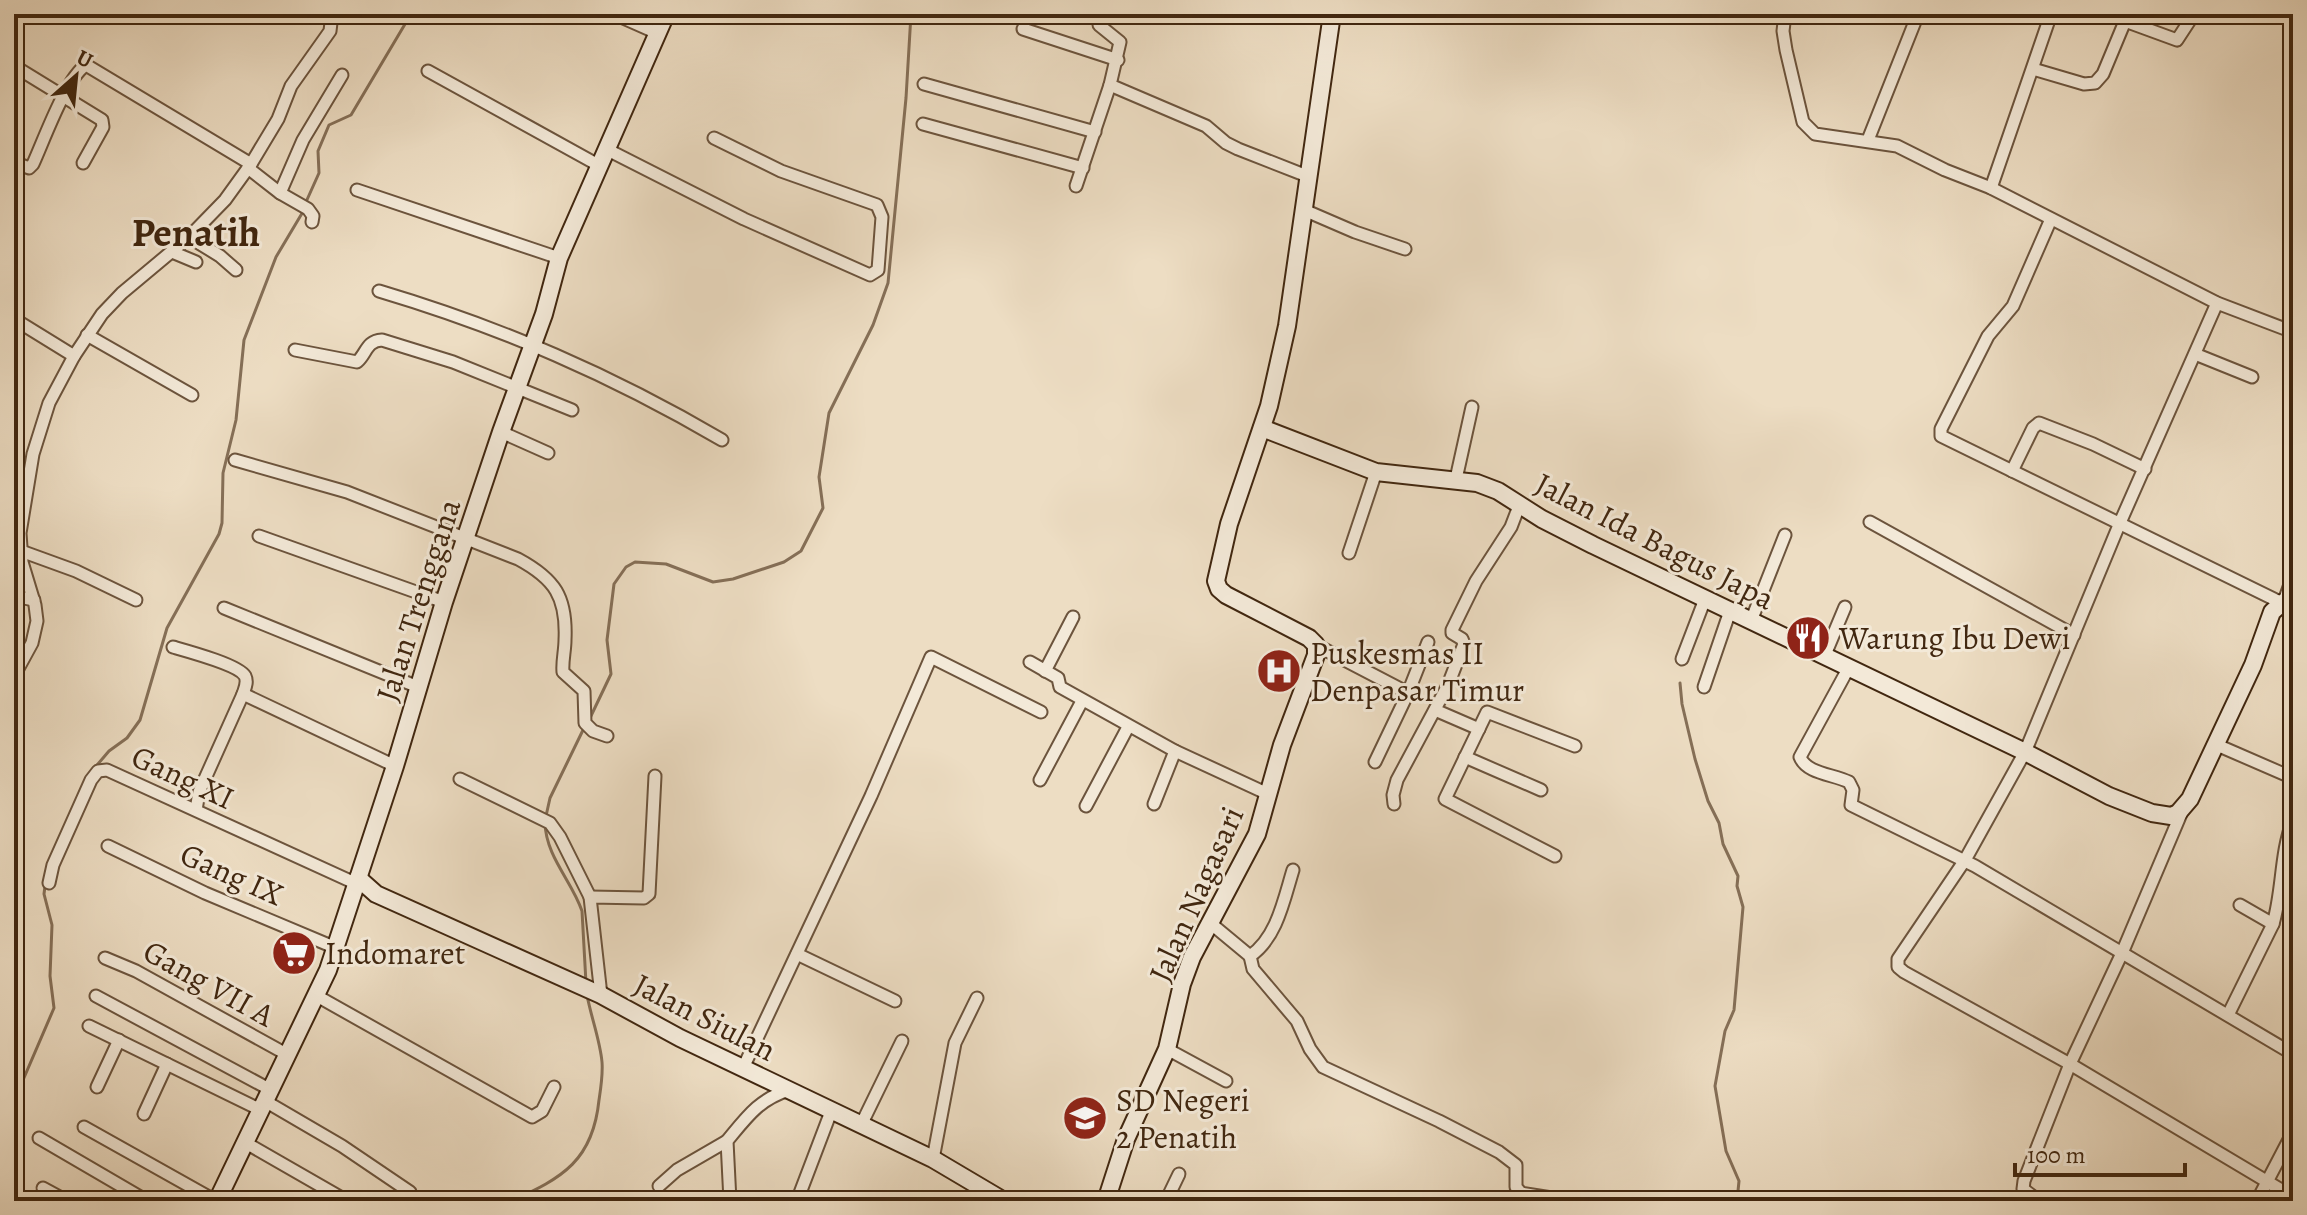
<svg xmlns="http://www.w3.org/2000/svg" width="2307" height="1215" font-family="Alegreya,serif">
<rect width="100%" height="100%" fill="#edddc3"/>
<filter id="stains"><feTurbulence type="fractalNoise" baseFrequency=".0025" numOctaves="4"/><feColorMatrix values="0 0 0 0 .2 0 0 0 0 .09 0 0 0 0 .02 0 0 0 .5 -.17"/></filter>
<radialGradient id="worn" r=".72"><stop offset=".6" stop-color="#630" stop-opacity="0"/><stop offset="1" stop-color="#630" stop-opacity=".3"/></radialGradient>
<g fill="none" stroke-linecap="round" stroke-linejoin="round">
<g stroke="#856f57" stroke-width="3">
<path d="M306 202 319 173 318 151 329 125 351 115 411 14"/>
<path d="M1680 683 1682 704 1695 759 1708 801 1719 823 1723 844 1738 876 1737 886 1743 907 1734 1010 1725 1031 1715 1086 1726 1151 1739 1181 1738 1191 1733 1201"/>
<path d="M590 718 611 674 607 640 614 584 626 567 635 562 666 564 713 582 733 579 784 562 801 551 823 508 819 477 829 413 873 325 888 283 906 98 911 14"/>
<path d="M86 778 109 751 127 738 140 720 167 628 219 534 222 523 223 473 236 420 244 340 276 257 304 210"/>
<path d="M546 816 550 798 584 728"/>
<path d="M545 823C546 857 572 881 582 911L586 983"/>
<path d="M14 1101 54 1008 50 976 52 925 44 894 45 886"/>
<path d="M511 1201C563 1178 593 1160 599 1100 601 1087 603 1075 602 1062 600 1040 591 1017 587 995"/>
</g>
<g stroke="#6c543d" stroke-width="15">
<g id="street">
<path d="M614 14 657 33"/>
<path d="M1099 14V25L1120 42 1110 85 1206 126 1226 143 1238 149 1307 176"/>
<path d="M1785 14 1783 31 1786 50 1803 122 1815 134 1897 146 1945 170 1991 188 2217 303 2293 332"/>
<path d="M2125 21 2177 40 2194 14"/>
<path d="M1023 29 1118 60"/>
<path d="M14 66 102 120 103 127 83 163"/>
<path d="M2033 69 2084 84 2095 83 2103 74 2128 14"/>
<path d="M428 71 600 166"/>
<path d="M924 84 1095 132"/>
<path d="M923 124 1083 168"/>
<path d="M1868 140 1918 14"/>
<path d="M608 150 744 219 870 275 878 270 882 217 877 205 781 171 714 138"/>
<path d="M14 162 29 168 33 164C44 140 66 78 86 65L251 164"/>
<path d="M248 168 280 193 308 209 313 216 312 222"/>
<path d="M1076 186 1110 85"/>
<path d="M1991 188 2051 14"/>
<path d="M357 190 559 258"/>
<path d="M280 193 303 140 342 75"/>
<path d="M1304 210 1355 232 1405 249"/>
<path d="M2051 219 2013 306 1988 336 1941 429V436L2282 603"/>
<path d="M189 237 220 256 236 270"/>
<path d="M172 252 196 262"/>
<path d="M379 291C503 328 611 375 722 440"/>
<path d="M14 319 74 356"/>
<path d="M87 335 192 395"/>
<path d="M295 350 357 362C367 353 366 341 382 340L453 362 572 410"/>
<path d="M2195 354 2252 377"/>
<path d="M501 432 548 453"/>
<path d="M235 460 347 492 518 559C555 579 567 597 565 640 565 651 562 661 563 672L584 691 585 723 593 731 607 736"/>
<path d="M2012 471 2033 428 2039 423 2093 444 2145 469"/>
<path d="M1456 479 1472 407"/>
<path d="M1870 522 2074 635"/>
<path d="M259 536 444 602"/>
<path d="M21 551 76 571 136 600"/>
<path d="M1349 553 1376 472"/>
<path d="M14 596 34 600"/>
<path d="M2284 601 2293 576"/>
<path d="M224 608 418 687"/>
<path d="M1751 621 1785 535"/>
<path d="M1316 645 1408 693 1428 642"/>
<path d="M173 647C187 651 239 665 245 676 248 682 245 688 243 694L199 792 196 810"/>
<path d="M1824 657 1845 607"/>
<path d="M1682 659 1705 599"/>
<path d="M1030 662 1058 678 1060 687 1175 751 1268 794"/>
<path d="M1848 669 1800 757C1807 774 1833 774 1849 782L1853 790 1851 805 1975 866 2293 1054"/>
<path d="M1045 671 1073 617"/>
<path d="M14 676 32 643 37 621 35 605 22 562 20 533 33 454 49 403 74 356 102 314 122 293 189 237 225 200 251 164 278 119 291 86 330 31 332 14"/>
<path d="M1704 687 1730 611"/>
<path d="M243 694 395 766"/>
<path d="M1435 710 1479 729"/>
<path d="M2217 745 2293 778"/>
<path d="M1465 757 1541 790"/>
<path d="M1375 762 1408 693"/>
<path d="M460 779 550 823 560 837 590 897"/>
<path d="M1040 780 1082 701"/>
<path d="M1154 804 1175 751"/>
<path d="M1394 804 1393 795 1397 780 1448 685 1464 644 1462 639 1452 633V630L1476 581 1511 527 1519 506"/>
<path d="M1086 806 1128 727"/>
<path d="M2183 809 2122 953 2070 1064 2293 1197"/>
<path d="M108 846 205 893 336 948"/>
<path d="M1555 856 1445 799 1487 712 1575 746"/>
<path d="M49 883 53 865 91 780 98 771 107 770 357 884"/>
<path d="M2240 905 2273 924C2283 890 2280 854 2293 820"/>
<path d="M1209 922 1250 956C1277 938 1284 899 1293 870"/>
<path d="M797 954 895 1001"/>
<path d="M1250 956 1253 969 1297 1021 1310 1049 1323 1067 1439 1121 1499 1152 1516 1165V1187L1521 1193 1571 1201"/>
<path d="M105 958 136 971 288 1055"/>
<path d="M601 995 590 897 644 898 649 894 655 776"/>
<path d="M96 996 271 1090"/>
<path d="M317 996 532 1117 542 1111 554 1087"/>
<path d="M2228 1015 2273 924"/>
<path d="M89 1026 261 1110"/>
<path d="M1167 1049 1226 1081"/>
<path d="M743 1068 871 796 931 657 1041 712"/>
<path d="M97 1087 119 1040"/>
<path d="M265 1101 342 1146 410 1192"/>
<path d="M144 1114 167 1064"/>
<path d="M862 1123 902 1041"/>
<path d="M84 1127 216 1201"/>
<path d="M39 1138 147 1201"/>
<path d="M246 1143 347 1201"/>
<path d="M933 1159 955 1043 977 998"/>
<path d="M659 1186 677 1170 727 1141"/>
<path d="M43 1188 67 1201"/>
<path d="M730 1201 727 1141C746 1118 759 1099 789 1090"/>
<path d="M797 1201 832 1109"/>
<path d="M1166 1201 1179 1174"/>
<path d="M2039 1201 2023 1189 2024 1181 2070 1064 1904 972 1898 967V959L1965 860 2025 752 2119 525 2217 303"/>
<path d="M2257 1201 2293 1132"/>
</g>
</g>
<g stroke="#412710" stroke-width="20">
<g id="secondary">
<path d="M1262 428 1376 472 1477 483 1498 491 1542 519 1593 545 2025 752 2109 796 2152 813 2171 816 2178 813 2190 799 2253 665 2272 612 2282 603 2293 599"/>
<path d="M358 878 376 894 601 995 680 1038 933 1159 1004 1201"/>
<path d="M217 1201 328 970 395 766 444 602 501 432 544 314 559 258 666 14"/>
<path d="M1106 1201 1126 1139 1167 1049 1182 984 1192 957 1257 834 1282 745 1316 655V645L1309 638 1226 595 1219 589 1216 581 1229 524 1269 406 1287 326 1332 14"/>
</g>
</g>
<use href="#street" stroke="#f3e9d8" stroke-width="11"/>
<use href="#secondary" stroke="#f3e9d8" stroke-width="16"/>
</g>
<defs>
<g id="restaurant-disc" transform="scale(2.3)"><circle r="9.5" fill="#8f2418" stroke="#f3e9d8"/><path d="M-5-6h1v4h1v-4h1v4h1v-4h1v5L-1.5 .5V6h-2V.5L-5-1ZM5-6V6H3V1.5H1.5Q1.5-4 5-6Z" fill="#fff"/></g>
<g id="hospital-disc" transform="scale(2.3)"><circle r="9.5" fill="#8f2418" stroke="#f3e9d8"/><path d="M-5-5h3v3.5h4V-5h3V5h-3V1.5h-4V5h-3Z" fill="#fff"/></g>
<g id="supermarket-disc" transform="scale(2.3)"><circle r="9.5" fill="#8f2418" stroke="#f3e9d8"/><path d="M-6-5.5h2.5l.6 2H6L4.5 2H-2.5L-4.4-4H-6ZM-1.5 3.2a1.3 1.3 0 1 0 .1 0ZM3 3.2a1.3 1.3 0 1 0 .1 0Z" fill="#fff"/></g>
<g id="school-disc" transform="scale(2.3)"><circle r="9.5" fill="#8f2418" stroke="#f3e9d8"/><path d="M0-5L7-2L0 1L-7-2ZM-4 1L0 2.5L4 1V4Q0 6-4 4Z" fill="#fff"/></g>
</defs>
<g fill-rule="evenodd">
<use href="#restaurant-disc" x="1808" y="638"/>
<use href="#hospital-disc" x="1279" y="671"/>
<use href="#supermarket-disc" x="294" y="953"/>
<use href="#school-disc" x="1085" y="1118"/>
</g>
<g text-anchor="middle" dominant-baseline="central" stroke-width="6" stroke-linejoin="round" paint-order="stroke">
<g font-size="32" fill="#412710" stroke="#f3e9d8">
<text transform="translate(1655 541) rotate(27)">Jalan Ida Bagus Japa</text>
<text transform="translate(418 600) rotate(-72)">Jalan Trenggana</text>
<text transform="translate(183 777) rotate(25)">Gang XI</text>
<text transform="translate(232 874) rotate(24)">Gang IX</text>
<text transform="translate(1196 894) rotate(-66)">Jalan Nagasari</text>
<text transform="translate(209 983) rotate(29)">Gang VII A</text>
<text transform="translate(705 1017) rotate(27)">Jalan Siulan</text>
</g>
<g font-size="32" fill="#412710" stroke="#f3e9d8" text-anchor="start">
<text x="1839" y="638">Warung Ibu Dewi</text>
<text x="1310" y="653">Puskesmas II<tspan x="1310" dy="37">Denpasar Timur</tspan></text>
<text x="325" y="953">Indomaret</text>
<text x="1116" y="1100">SD Negeri<tspan x="1116" dy="37">2 Penatih</tspan></text>
</g>
<g font-size="40" font-weight="bold" fill="#412710" stroke="#f3e9d8">
<text x="196" y="232">Penatih</text>
</g>
</g>
<rect width="2307" height="1215" fill="none" stroke="#edddc3" stroke-width="48"/>
<rect x="16" y="16" width="2275" height="1183" fill="none" stroke="#412710" stroke-width="4"/>
<rect x="24" y="24" width="2259" height="1167" fill="none" stroke="#412710" stroke-width="2"/>
<g transform="translate(76 76) rotate(27)" stroke="#f3e9d8" stroke-width="6" paint-order="stroke">
<path d="M0-6L14 30L0 20L-14 30Z" fill="#412710"/>
<text y="-12" font-size="22" font-weight="bold" text-anchor="middle" fill="#412710">U</text>
</g>
<path d="M2015 1163v12h170v-12" fill="none" stroke="#412710" stroke-width="4"/>
<text x="2027" y="1163" font-size="24" fill="#412710" stroke="#f3e9d8" stroke-width="6" paint-order="stroke">100 m</text>
<rect width="100%" height="100%" filter="url(#stains)"/>
<rect width="100%" height="100%" fill="url(#worn)"/>
</svg>
